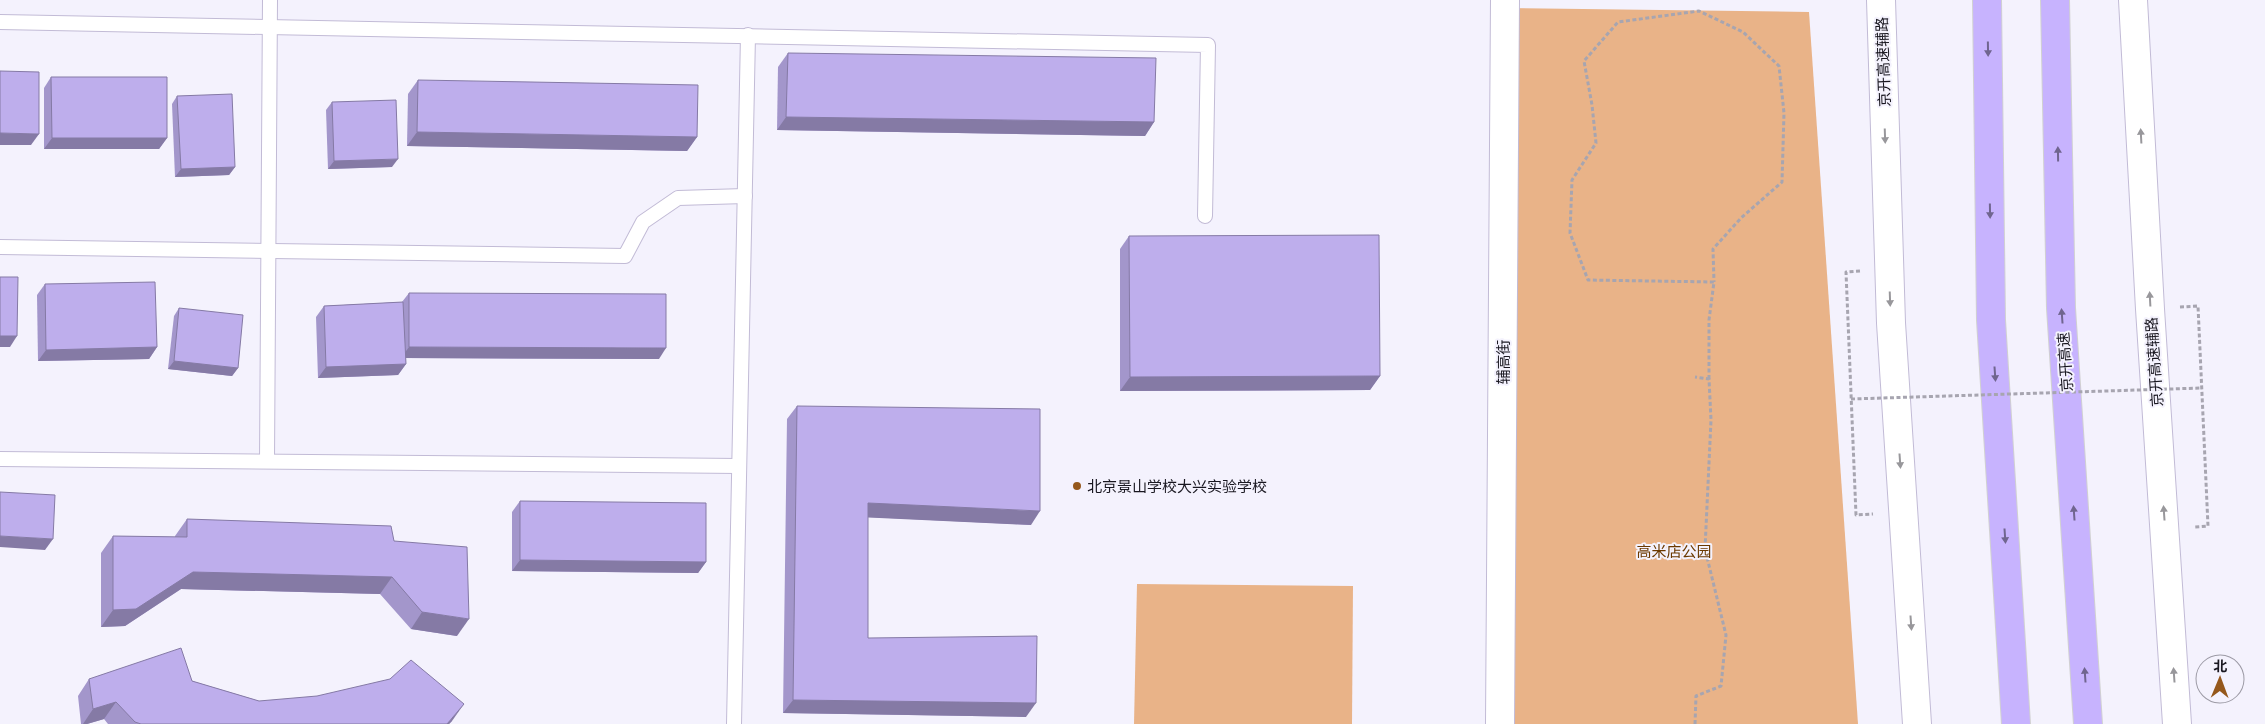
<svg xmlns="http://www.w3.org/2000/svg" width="2265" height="724" font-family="Mulish,'Noto Sans SC',sans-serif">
<rect width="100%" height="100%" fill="#f4f2fd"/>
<g fill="#e9b388">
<path d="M1505 8 1809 12 1858 724H1500Z"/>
<path d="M1137 584 1353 586 1352 724H1134Z"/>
</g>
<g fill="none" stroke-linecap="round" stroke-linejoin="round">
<g stroke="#c2bbd6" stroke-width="16">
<g id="lane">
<path d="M0 22 1208 45 1205 216"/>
<path d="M0 247 625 256 643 222 678 198 745 196"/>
<path d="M0 459 739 466"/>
<path d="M267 461 270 0"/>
<path d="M734 724 748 35"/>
</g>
</g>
<g stroke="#c2bbd6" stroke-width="30">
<g id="secondary">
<path d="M1881 0 1891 323 1917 724"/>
<path d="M2133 0 2150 309 2177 724"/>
<path d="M1500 724 1505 0"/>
</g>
</g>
<g stroke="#d1d1d2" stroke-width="30">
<g id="highway">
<path d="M1987 0 1991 320 2016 724"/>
<path d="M2055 0 2061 308 2088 724"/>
</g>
</g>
<g stroke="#a7a5b0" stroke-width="3" stroke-dasharray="4 2.5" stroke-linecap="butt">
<path d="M1860 271 1846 272 1856 515 1873 514"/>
<path d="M2180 307 2198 306 2208 526 2195 527"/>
<path d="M1709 379V320L1714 282 1588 280 1570 233 1572 180 1596 143 1592 105 1584 61 1618 22 1699 11 1743 32 1779 66 1784 113 1782 182 1741 218 1713 249 1714 282"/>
<path d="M1695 724 1696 696 1721 686 1726 635 1705 549 1711 420 1709 379 1695 377"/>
</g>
<use href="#lane" stroke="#fff" stroke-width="14"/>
<use href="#secondary" stroke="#fff" stroke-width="28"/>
<use href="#highway" stroke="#c7b3fe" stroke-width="28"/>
<path stroke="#a7a5b0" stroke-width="3" stroke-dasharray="4 2.5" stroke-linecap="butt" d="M1851 399 2202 388"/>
</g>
<g fill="#a396cb">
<path d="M788 53 1154 122 1145 136 777 130 778 67Z"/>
<path d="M51 77 167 138 159 149H44V88Z"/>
<path d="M418 80 697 137 687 151 407 146 408 94Z"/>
<path d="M177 96 235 167 229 175 175 177 172 104Z"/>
<path d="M332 102 392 167 328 169 326 110Z"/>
<path d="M1129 236 1380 376 1370 390 1120 391V249Z"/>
<path d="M45 284 157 347 149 359 38 361 37 295Z"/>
<path d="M409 293 659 359 406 358V364L398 375 318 378 316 317 324 306 402 302Z"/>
<path d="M179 308 238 368 232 376 168 369 174 316Z"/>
<path d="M797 406 1031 525 868 517V638L1026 717 783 713 787 419Z"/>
<path d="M520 501 706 562 698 573 512 571V512Z"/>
<path d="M187 519 394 541 457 636 411 629 380 594 181 589 125 626 101 627V553L113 536 175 537V536Z"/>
<path d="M89 679 192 681 259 701 452 721 449 724H108L104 719 87 724H81L78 696Z"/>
</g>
<g fill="#857aa5">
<path d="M786 117 1154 122 1145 136 777 130Z"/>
<path d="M417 132 697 137 687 151 407 146Z"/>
<path d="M0 133 39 134 31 145H0Z"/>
<path d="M52 138H167L159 149H44Z"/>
<path d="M398 159 392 167 328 169 334 161Z"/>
<path d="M235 167 229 175 175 177 181 169Z"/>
<path d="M0 336H17L10 347H0Z"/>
<path d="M157 347 149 359 38 361 46 350Z"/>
<path d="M409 347 666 348 659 359 401 358Z"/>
<path d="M174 361 238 368 232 376 168 369Z"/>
<path d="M406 364 398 375 318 378 326 367Z"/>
<path d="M1380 376 1370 390 1120 391 1130 377Z"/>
<path d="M868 503 1040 511 1031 525 858 517Z"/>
<path d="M0 536 53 539 45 550 0 547Z"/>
<path d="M520 560 706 562 698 573 512 571Z"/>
<path d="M193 572 392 577 380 594 181 589 125 626 101 627 113 610Z"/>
<path d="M422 612 469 619 457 636 411 629Z"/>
<path d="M793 700 1036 703 1026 717 783 713Z"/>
<path d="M116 702 104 719 87 724H83L93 709Z"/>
<path d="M464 704 452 721 449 724H447Z"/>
</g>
<g fill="#beaeec" stroke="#857aa5">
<path d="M788 53 1156 58 1154 122 786 117Z"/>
<path d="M0 71 39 72V134L0 133Z"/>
<path d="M51 77H167V138H52Z"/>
<path d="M418 80 698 85 697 137 417 132Z"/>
<path d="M232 94 235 167 181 169 177 96Z"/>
<path d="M396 100 398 159 334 161 332 102Z"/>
<path d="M1379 235 1380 376 1130 377 1129 236Z"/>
<path d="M0 277H18L17 336H0Z"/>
<path d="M155 282 157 347 46 350 45 284Z"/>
<path d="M409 293 666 294V348L409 347Z"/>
<path d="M403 302 406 364 326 367 324 306Z"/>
<path d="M179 308 243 315 238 368 174 361Z"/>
<path d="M797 406 1040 409V511L868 503V638L1037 636 1036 703 793 700Z"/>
<path d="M0 492 55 495 53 539 0 536Z"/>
<path d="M520 501 706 503V562L520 560Z"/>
<path d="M187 519 391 526 394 541 467 547 469 619 422 612 392 577 193 572 136 609 113 610V536L187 537Z"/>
<path d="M181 648 192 681 259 701 317 696 390 679 411 660 464 704 447 724H141L135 722 116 702 93 709 89 679Z"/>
</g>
<defs><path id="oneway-solid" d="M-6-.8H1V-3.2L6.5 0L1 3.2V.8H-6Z" transform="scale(1.25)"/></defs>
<g fill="#70658f">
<use href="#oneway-solid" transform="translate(1988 49) rotate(89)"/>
<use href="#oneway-solid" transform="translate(2058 154) rotate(-91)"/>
<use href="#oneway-solid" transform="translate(1990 211) rotate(89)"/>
<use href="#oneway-solid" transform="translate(2062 316) rotate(-94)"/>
<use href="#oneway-solid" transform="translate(1995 374) rotate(86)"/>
<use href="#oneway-solid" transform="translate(2074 513) rotate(-94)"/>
<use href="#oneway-solid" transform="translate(2005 536) rotate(86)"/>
<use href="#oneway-solid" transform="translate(2085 675) rotate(-94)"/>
</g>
<g fill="#98979b">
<use href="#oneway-solid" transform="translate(1885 136) rotate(88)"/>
<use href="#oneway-solid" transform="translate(2141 136) rotate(-93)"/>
<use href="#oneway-solid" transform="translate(1890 299) rotate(88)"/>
<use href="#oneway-solid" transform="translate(2150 299) rotate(-93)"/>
<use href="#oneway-solid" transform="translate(1900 461) rotate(86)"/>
<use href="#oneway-solid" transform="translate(2164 513) rotate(-94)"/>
<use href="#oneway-solid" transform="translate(1911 623) rotate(86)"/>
<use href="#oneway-solid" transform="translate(2174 675) rotate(-94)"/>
</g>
<circle fill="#95581c" stroke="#f4f2fd" stroke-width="2" cx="1077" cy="486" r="5"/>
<g text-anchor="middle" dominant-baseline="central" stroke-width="4" stroke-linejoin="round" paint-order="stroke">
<g font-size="15" fill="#191720" stroke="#f4f2fd">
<text transform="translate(1883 62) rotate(-92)">京开高速辅路</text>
<text transform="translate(1503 362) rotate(-90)">辅高街</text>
<text transform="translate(2065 362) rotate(-94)">京开高速</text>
<text transform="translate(2154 362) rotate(-94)">京开高速辅路</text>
</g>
<g font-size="15" fill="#191720" stroke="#f4f2fd" text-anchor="start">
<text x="1087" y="486">北京景山学校大兴实验学校</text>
</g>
<g font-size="15" fill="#6b3900" stroke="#f4f2fd">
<text x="1674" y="551">高米店公园</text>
</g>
</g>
<g transform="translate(2220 679) rotate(1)"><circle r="24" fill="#f4f2fd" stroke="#9c9aa5"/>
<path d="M0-4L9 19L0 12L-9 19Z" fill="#95581c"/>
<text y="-8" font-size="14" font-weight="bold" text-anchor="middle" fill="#191720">北</text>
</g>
</svg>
